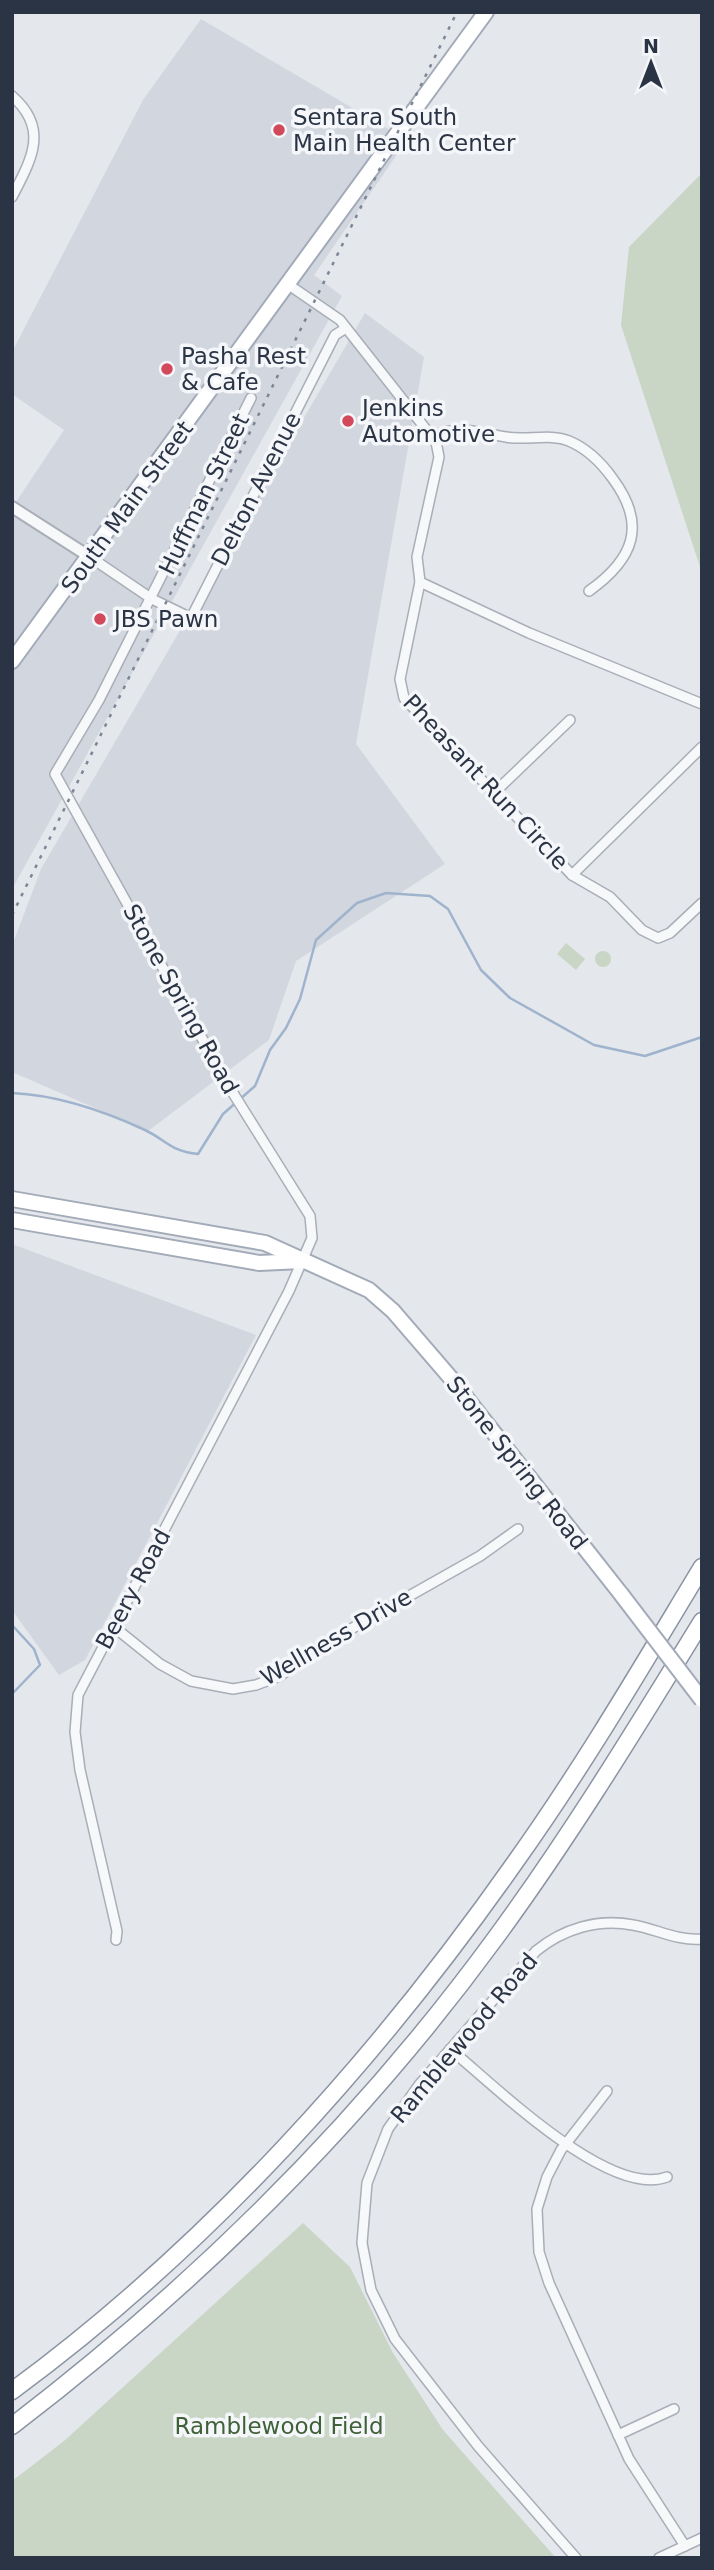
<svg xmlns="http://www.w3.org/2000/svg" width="714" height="2570" font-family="'DejaVu Sans',sans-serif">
<rect width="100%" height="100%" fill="#e4e7ec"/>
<g fill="#d2d6de">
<path d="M201 19 407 140 314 275 342 296 12 889V508L64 430 12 394V352L143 100Z"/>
<path d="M365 313 424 357 356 744 445 864 296 961 269 1040 148 1131 12 1072V946L41 869Z"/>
<path d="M12 1244 256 1335 85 1660 59 1675 12 1610Z"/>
</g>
<g fill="#c9d6c5">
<path d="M702 173V573L621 325 629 247Z"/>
<path d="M566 943 585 959 576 970 557 954Z"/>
<circle cx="603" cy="959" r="8"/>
<path d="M303 2223 350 2267 393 2353 443 2430 556 2558H12V2481L64 2441Z"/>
</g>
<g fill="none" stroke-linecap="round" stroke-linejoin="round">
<g stroke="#9fb4cc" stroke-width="2.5">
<path d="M12 1093C57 1095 104 1111 145 1130 166 1140 172 1152 198 1154L223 1114 255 1086 270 1050 286 1028 300 999 316 940 357 903 386 893 430 896 448 909 481 970 510 998 594 1045 645 1056 702 1037"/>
<path d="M12 1625 34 1649 40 1665 12 1694"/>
</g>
<g stroke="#a9aeb7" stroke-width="12">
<g id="minor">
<path d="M12 96C50 129 31 160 12 197"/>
<path d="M289 285 340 320 436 442 439 457 417 557 420 582"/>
<path d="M433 436C460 424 478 433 506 437 526 441 550 433 569 441 588 449 601 462 613 479 647 525 634 559 589 591"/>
<path d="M90 557 152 599 191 618 335 335 346 328"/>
<path d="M702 704 529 633 420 582 400 679 404 698 572 875 610 897 642 930 658 938 670 933 702 903"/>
<path d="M495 792 570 720"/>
<path d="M572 875 702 747"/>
<path d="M114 1627 160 1664 191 1681 233 1689 256 1685 280 1676 319 1647 480 1556 518 1529"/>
<path d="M116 1940 117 1931 80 1770 75 1732 78 1695 289 1291 312 1238 310 1216 228 1085 55 774 99 700 251 398"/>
<path d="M450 2049C494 2085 609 2199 667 2177"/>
<path d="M607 2091 561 2150 547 2177 537 2209 539 2252 549 2283 629 2459 685 2546"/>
<path d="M618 2435 674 2409"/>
<path d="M576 2558 478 2446 395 2339 371 2290 362 2243 367 2183 388 2129 419 2085 536 1951C563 1929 598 1918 633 1925 657 1929 676 1941 702 1939"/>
<path d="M659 2558 702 2538"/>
</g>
</g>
<g stroke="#a9aeb7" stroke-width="14">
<path id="tertiary" d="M12 507 90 557"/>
</g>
<g stroke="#a3abb8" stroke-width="18">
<g id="primary">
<path d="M12 661 486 12"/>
<path d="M12 1199 265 1243 369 1290 393 1311 449 1376 621 1594"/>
<path d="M12 1220 259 1263 302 1261"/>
</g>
</g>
<g stroke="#8b94a3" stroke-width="19">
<g id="motorway">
<path d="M12 2391C208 2247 377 2059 516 1861 583 1767 642 1666 702 1567"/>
<path d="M12 2426C195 2286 362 2121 497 1936 571 1835 636 1728 702 1621"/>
</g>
</g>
<use href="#minor" stroke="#f7f8fa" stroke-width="9"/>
<use href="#tertiary" stroke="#f7f8fa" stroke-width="10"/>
<use href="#primary" stroke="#fff" stroke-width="14"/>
<use href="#motorway" stroke="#fff" stroke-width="16"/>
<path stroke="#7d8696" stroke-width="2.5" stroke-dasharray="3.5 7" stroke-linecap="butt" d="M12 915 457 12"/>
<g stroke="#a3abb8" stroke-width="18" stroke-linecap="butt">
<path id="primary-bridge" d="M621 1594 702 1700"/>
</g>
<use href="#primary-bridge" stroke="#fff" stroke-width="14"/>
</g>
<g fill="#d1495b" stroke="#f4f6f9" stroke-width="2.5">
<circle cx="279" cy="130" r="7"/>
<circle cx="167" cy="369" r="7"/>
<circle cx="348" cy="421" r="7"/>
<circle cx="100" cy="619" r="7"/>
</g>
<g text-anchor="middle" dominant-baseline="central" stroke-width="7" stroke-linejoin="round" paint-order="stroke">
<g font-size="23" fill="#2b3445" stroke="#f4f6f9" text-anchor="start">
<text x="293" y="117">Sentara South<tspan x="293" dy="26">Main Health Center</tspan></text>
<text x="181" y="356">Pasha Rest<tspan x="181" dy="26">&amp; Cafe</tspan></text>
<text x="362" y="408">Jenkins<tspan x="362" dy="26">Automotive</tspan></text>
<text x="114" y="619">JBS Pawn</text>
</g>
<g font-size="23" fill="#2b3445" stroke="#f4f6f9">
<text transform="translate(256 489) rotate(-63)">Delton Avenue</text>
<text transform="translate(204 494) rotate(-64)">Huffman Street</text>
<text transform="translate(127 507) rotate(-54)">South Main Street</text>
<text transform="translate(486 782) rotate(47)">Pheasant Run Circle</text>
<text transform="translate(181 999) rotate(61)">Stone Spring Road</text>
<text transform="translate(517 1463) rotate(52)">Stone Spring Road</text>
<text transform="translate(133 1589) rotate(-62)">Beery Road</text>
<text transform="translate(336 1637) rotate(-30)">Wellness Drive</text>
<text transform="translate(464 2038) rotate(-50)">Ramblewood Road</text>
</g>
<g font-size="23" fill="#3f6138" stroke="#f4f6f9">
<text x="279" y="2426">Ramblewood Field</text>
</g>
</g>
<rect width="714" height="2570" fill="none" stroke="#2b3445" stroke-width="28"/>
<g transform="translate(651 63)" stroke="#f4f6f9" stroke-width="5" paint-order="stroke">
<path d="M0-5L12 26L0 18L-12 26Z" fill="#2b3445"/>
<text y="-10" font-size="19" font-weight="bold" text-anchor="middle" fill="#2b3445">N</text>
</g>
</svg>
